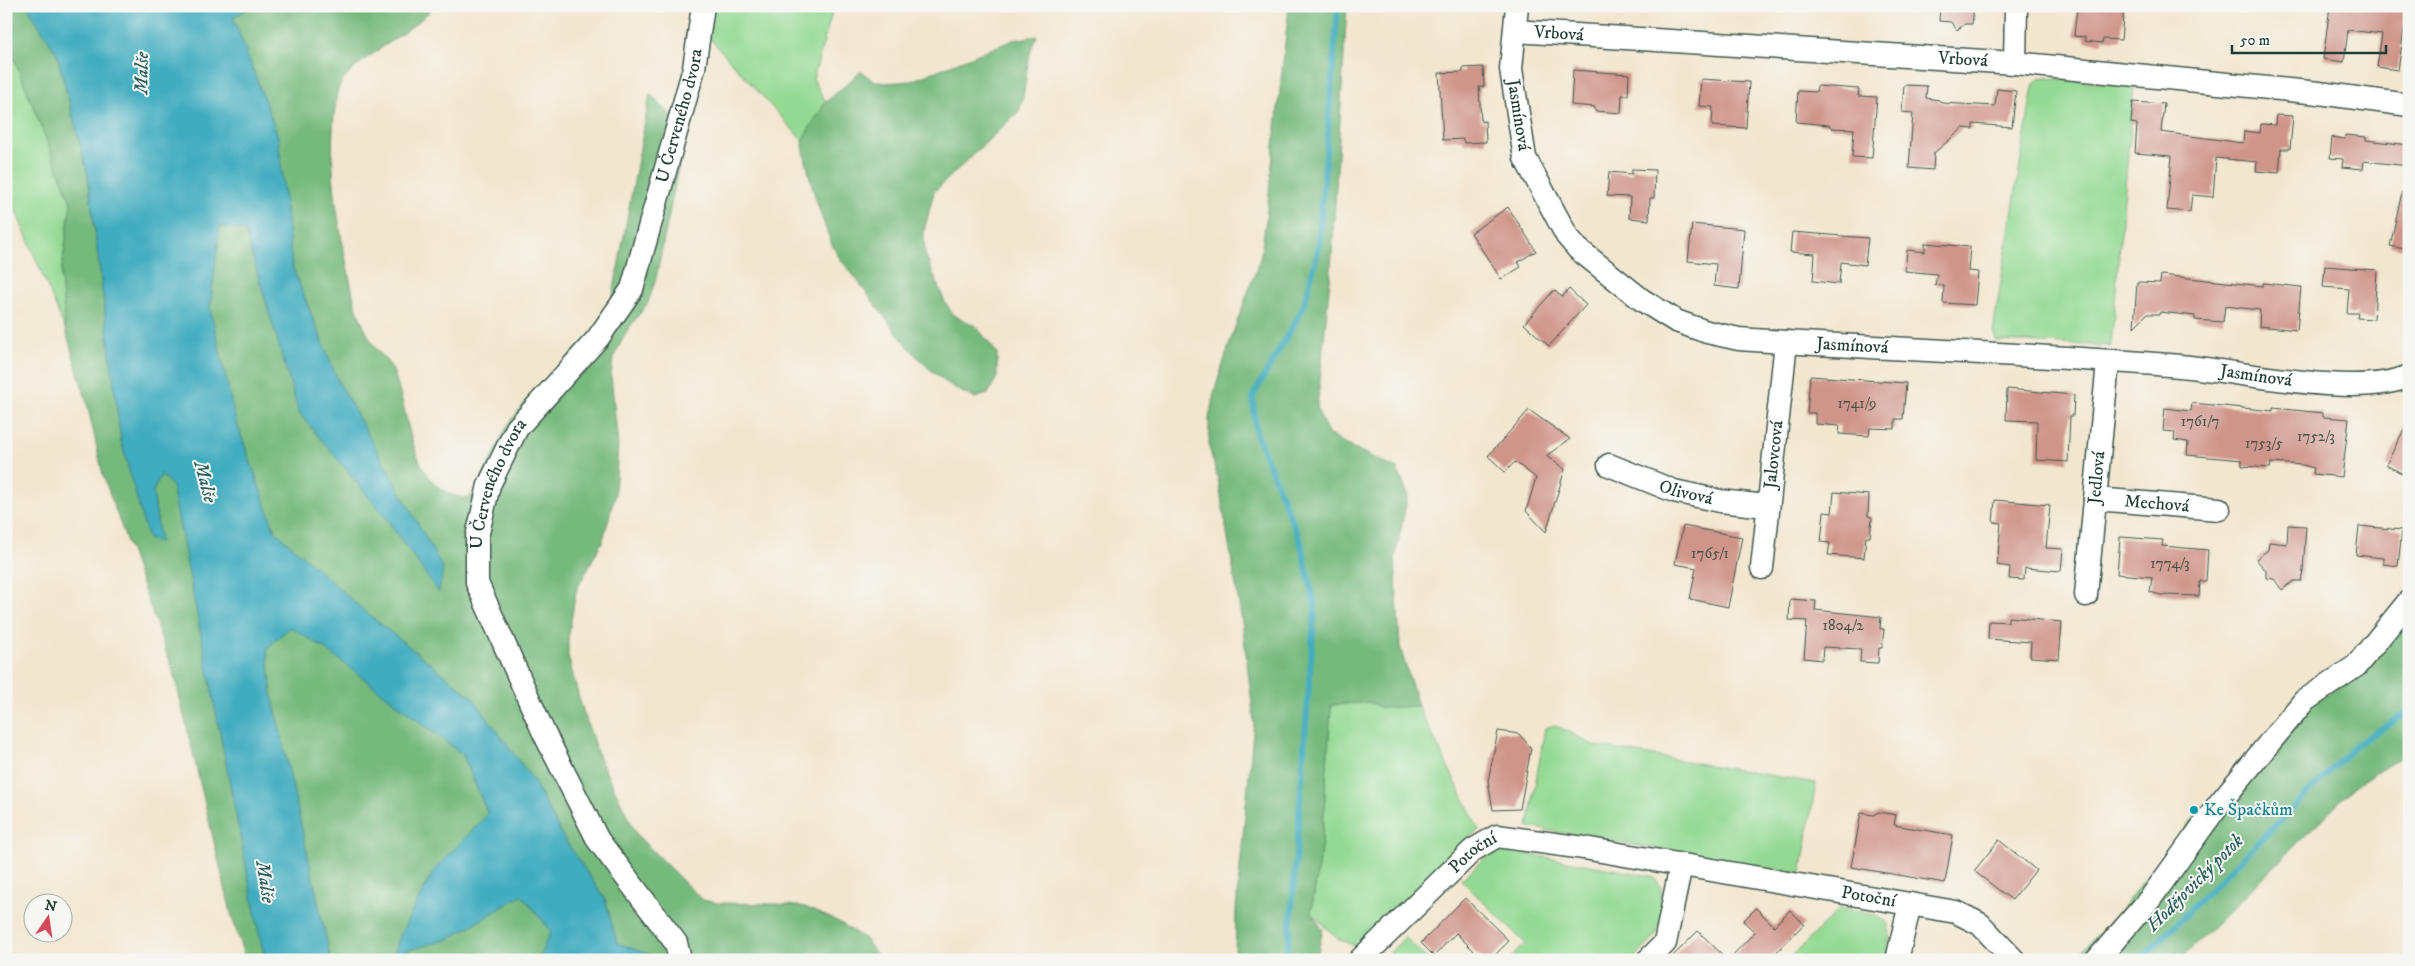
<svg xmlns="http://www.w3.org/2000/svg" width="2415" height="966" font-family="'IM FELL DW Pica',serif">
<rect width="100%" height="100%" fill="#f6f6f2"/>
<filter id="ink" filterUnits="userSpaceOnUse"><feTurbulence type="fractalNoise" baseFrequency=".02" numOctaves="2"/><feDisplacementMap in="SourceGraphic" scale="10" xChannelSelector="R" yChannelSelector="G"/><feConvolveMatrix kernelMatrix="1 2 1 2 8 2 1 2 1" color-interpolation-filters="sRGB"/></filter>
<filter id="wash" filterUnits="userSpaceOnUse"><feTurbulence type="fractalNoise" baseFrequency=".0096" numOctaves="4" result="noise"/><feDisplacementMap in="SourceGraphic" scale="20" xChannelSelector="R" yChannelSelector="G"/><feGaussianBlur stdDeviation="1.12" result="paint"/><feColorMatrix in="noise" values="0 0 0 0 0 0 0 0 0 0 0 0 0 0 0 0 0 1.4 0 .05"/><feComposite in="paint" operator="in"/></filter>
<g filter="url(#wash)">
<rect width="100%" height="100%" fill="#f2e6cf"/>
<g fill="#93d993" stroke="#598b64">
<path d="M711 6H834L813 79 826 102 802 140 704 32Z"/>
<path d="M6 38 71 202 61 276 65 329 6 187Z"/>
<path d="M2047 78 2134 86 2111 346 1996 341 1993 331 2032 92 2034 84 2039 79Z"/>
<path d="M1369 702 1382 708 1418 706 1479 830 1463 842 1365 942 1355 946 1338 939 1311 913 1322 841 1331 705Z"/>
<path d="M1555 725 1595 746 1816 783 1801 874 1528 827 1545 728Z"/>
<path d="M1504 850 1652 876C1668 887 1664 922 1654 937 1649 945 1640 952 1633 960H1509L1525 943 1461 880 1488 855Z"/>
<path d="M1840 908 1875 915 1887 922 1890 933 1886 960H1788Z"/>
<path d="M1405 937 1428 960H1383Z"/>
</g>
<g fill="#76b97d" stroke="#4a7b58">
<path d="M6 6H27L57 54 88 176 121 441 160 542 153 491 161 474 172 486 260 938 266 960H245L231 913 174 674 103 475 87 403 65 328 61 276 71 202 6 38Z"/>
<path d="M254 6H434C411 35 351 59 338 89 336 95 336 102 335 108 328 160 336 214 347 265 350 278 352 293 356 306 360 318 366 333 373 344 379 353 389 361 393 371 410 411 409 495 468 498L477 489 507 426 534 391 598 328 612 300 650 94 686 131 656 278 648 303 628 329 613 358 611 375 618 445 615 495 603 540 576 591 568 639V656L579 698 599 758 637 835 692 890 703 900 717 903 778 904 805 907 837 921 865 939 881 960H653V956L617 943 605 899 563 837 533 780 472 697 363 610 275 531 235 418 210 308 220 226 245 231 299 413 380 510 439 592 338 381 292 266 278 136 233 17Z"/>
<path d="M1289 6H1347L1331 269 1317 409 1328 434 1343 443 1397 469 1408 494 1395 558 1400 647 1418 706 1382 708 1369 702 1331 705 1322 841 1311 913 1323 930 1316 960H1235L1236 909 1254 722 1243 628 1218 479 1209 447V418L1215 389 1233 333 1260 259 1266 220Z"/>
<path d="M1037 36C1024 59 1028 87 1019 111L934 192 924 231 925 254 944 300 953 315 976 326 997 353V377L988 394 975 398C924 378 892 326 860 284 852 272 839 260 833 247 819 213 808 176 802 140L826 102 861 71 872 80 885 83 911 81 1013 40Z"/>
<path d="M290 626 324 648 463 755 488 815 434 870 401 933 394 954 449 939 522 895 551 931 538 960H331L272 695 267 648Z"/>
<path d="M2409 629V752L2355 786 2180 960H2073L2118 913 2190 822 2317 700 2371 666 2400 630Z"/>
</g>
<path fill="#40acbf" stroke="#30747a" d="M27 6H254L233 17 278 136 292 266 338 381 443 568 439 593 380 510 299 413 245 231 220 226 210 308 235 418 275 531 363 610 472 697 533 780 563 837 605 899 617 943 653 956V960H538L551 931 522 895 449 939 394 954 401 933 434 870 488 814 463 755 324 648 290 627 267 648 272 695 331 960H266L260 938 172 486 161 474 153 491 160 542 148 539 121 441 88 176 57 54Z"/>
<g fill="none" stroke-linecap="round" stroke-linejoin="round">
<g stroke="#40acbf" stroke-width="6">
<path d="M1286 960 1291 920 1315 607 1301 543 1256 433 1253 396 1303 308 1318 251 1338 6"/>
<path d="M2140 960 2356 745 2409 711"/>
</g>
</g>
<g id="blocks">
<g fill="#cf948a">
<path d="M1940 6H1974L1972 24H1965L1957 30 1951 22 1939 21Z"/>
<path d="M2094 6H2124L2121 40 2103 39 2102 43 2085 41V37L2074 36 2077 7 2094 9Z"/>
<path d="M2330 6H2387L2407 9 2398 70 2377 67 2382 34 2348 30 2344 62 2323 59Z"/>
<path d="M1483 67 1484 87H1479L1481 122 1485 121 1486 142 1464 143 1463 139 1443 140 1439 73 1463 72V68Z"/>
<path d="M1573 70 1629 74 1628 95H1622L1621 113 1595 111V107L1571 105Z"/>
<path d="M1701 79 1749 82 1746 128 1712 126 1713 107 1699 106Z"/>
<path d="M1904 85 1927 86 1926 98 1939 100 1942 103 1995 106 1997 89 2016 91 2012 127 1973 124V129L1963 128 1934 153 1933 170 1909 168 1913 113 1902 112Z"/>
<path d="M1817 86 1859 89 1858 96 1877 97 1872 158 1852 157 1854 129 1832 128 1829 125 1796 122 1798 91 1816 92Z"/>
<path d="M2133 102 2164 104 2161 132 2243 143 2244 131 2260 133 2261 124 2275 125 2276 115 2293 116 2290 149H2281L2279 173 2256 171 2257 162 2216 158 2213 197 2192 195 2190 212 2167 210 2172 156 2135 153 2137 124 2131 123Z"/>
<path d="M2345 135 2366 137V140L2409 145V166L2364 161 2363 169 2342 167 2343 159 2330 158 2332 137 2345 139Z"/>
<path d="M1632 169 1655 170 1654 198H1650L1649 220 1629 218 1630 197 1607 196 1609 172 1632 174Z"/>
<path d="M2402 192 2409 193V250L2390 246Z"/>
<path d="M1508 207 1536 251 1518 262 1521 267 1501 279 1471 233Z"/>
<path d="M1692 224 1744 229 1739 289 1714 286 1716 264 1688 261Z"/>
<path d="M1792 232 1868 238 1865 265 1841 262 1839 284 1813 281 1815 254 1790 252Z"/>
<path d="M1925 243 1970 247 1968 271 1978 272 1975 305 1943 303 1944 286 1935 285 1937 274 1905 271 1907 250 1925 252Z"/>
<path d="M2325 266 2377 270 2374 319 2357 318 2358 313H2347L2349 289 2323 287Z"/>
<path d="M2161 275 2263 286V283L2301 287 2297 330 2259 326 2260 310 2225 306 2223 322 2195 320V316L2160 312V314H2147L2134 327 2137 282 2160 283Z"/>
<path d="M1569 289 1586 305 1549 346 1524 324 1554 290 1562 297Z"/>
<path d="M1810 376 1906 383 1903 419H1895V429L1870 428 1869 436 1839 434 1840 426 1815 424V413H1807Z"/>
<path d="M2007 389 2074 395 2073 416H2070L2068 462 2036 460 2037 421 2006 420Z"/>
<path d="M2192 403 2273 411V408L2284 409 2323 413V417L2349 419 2342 477 2313 474 2314 468 2303 465 2271 463 2270 468 2242 466V460L2187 455 2188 442 2174 440 2175 432 2163 431 2165 408 2191 411Z"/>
<path d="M1529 410 1570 439 1546 456 1565 469 1546 532 1526 511 1536 478 1515 462 1505 472 1488 456Z"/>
<path d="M2409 419V477L2386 465Z"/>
<path d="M1834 492 1869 495 1868 516 1872 517 1870 537H1866L1864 558 1828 555 1830 543 1821 542 1824 512 1832 513Z"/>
<path d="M1995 500 2050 505 2046 548 2063 549 2061 571 2025 568 2024 580 2009 579 2010 567 1997 565 2001 523 1993 522Z"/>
<path d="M2288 525 2306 526 2303 571 2301 581H2294L2282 590 2274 579 2266 578V571L2256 559 2268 550 2269 542 2287 544Z"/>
<path d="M1683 526 1742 537 1728 607 1690 599 1696 568 1675 564Z"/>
<path d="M2359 526 2402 530 2398 566 2383 564V558L2356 555Z"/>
<path d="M2120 537 2163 540 2162 546 2208 550 2206 581H2200L2199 596 2161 595 2150 592 2152 577 2117 574Z"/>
<path d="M1790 599 1816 601 1815 610 1881 617 1880 629H1884L1882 648H1879L1878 663 1860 662 1861 649 1823 647 1822 660 1804 658 1807 621 1789 620Z"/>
<path d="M2008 617 2062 622 2059 659 2030 657 2031 642 1988 639 1989 621 2008 622Z"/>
<path d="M1498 731 1519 734 1531 748 1520 809 1493 810 1488 781Z"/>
<path d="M1879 812 1896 815 1894 825 1953 835 1945 883 1851 867 1861 813 1873 815Z"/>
<path d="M1999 840 2036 870 2012 900 1974 871Z"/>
<path d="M1465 898 1509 941 1490 960H1483L1456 933 1434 956 1421 943Z"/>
<path d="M1756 908 1774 926 1790 910 1804 924 1769 960H1669L1698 931 1728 960 1755 932 1743 921Z"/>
</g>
</g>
</g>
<g filter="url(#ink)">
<use href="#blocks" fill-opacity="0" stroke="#3f564b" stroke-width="1"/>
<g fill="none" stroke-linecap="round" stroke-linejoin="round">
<g stroke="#3f564b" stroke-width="25">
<g id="minor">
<path id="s1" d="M1517 6 1511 69 1525 158 1567 236 1578 249 1642 300 1676 321 1707 332 1739 339C1886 349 2034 354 2180 366 2240 371 2357 399 2409 376"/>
<path id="s2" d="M1515 31 2015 63 2319 93 2409 105"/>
<path d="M2015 63 2016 6"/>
<path id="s3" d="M1609 465 1674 491 1720 501 1767 506"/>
<path id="s4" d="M2095 499 2219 509"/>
<path id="s5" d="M1762 568 1786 342"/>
<path id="s6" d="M2086 595 2108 362"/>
<path id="s7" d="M680 960 676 943 598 840 544 733 477 583V537L489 485 517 428 598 338 632 289 694 68 703 6"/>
<path id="s8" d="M1360 960 1473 850 1497 836 1584 848 1956 912 1980 924 2014 960"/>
<path d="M1648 960 1665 943 1681 865"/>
<path d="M1897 960 1910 904"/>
<path d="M2097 960 2150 899 2218 805 2304 701 2356 666 2409 601"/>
</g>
</g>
<use href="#minor" stroke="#fff" stroke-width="22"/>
</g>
</g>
<circle fill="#0f9aa8" stroke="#f6f6f2" stroke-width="2" cx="2194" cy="810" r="5"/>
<g text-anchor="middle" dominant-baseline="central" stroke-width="4" stroke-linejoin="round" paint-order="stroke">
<g font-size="15" fill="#4b534a">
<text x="1857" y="403">1741/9</text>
<text x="2200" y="421">1761/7</text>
<text x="2316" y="436">1752/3</text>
<text x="2264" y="443">1753/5</text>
<text x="1710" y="553">1765/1</text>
<text x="2170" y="563">1774/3</text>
<text x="1843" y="625">1804/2</text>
</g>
<g font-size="18" fill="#1f3d34" stroke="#f6f6f2">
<text stroke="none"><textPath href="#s2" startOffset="44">Vrbová</textPath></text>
<text stroke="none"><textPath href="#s2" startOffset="449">Vrbová</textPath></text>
<text stroke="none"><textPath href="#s1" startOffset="110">Jasmínová</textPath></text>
<text stroke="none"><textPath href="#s7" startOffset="954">U Červeného dvora</textPath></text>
<text stroke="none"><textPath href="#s1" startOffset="560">Jasmínová</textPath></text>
<text stroke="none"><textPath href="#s1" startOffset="965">Jasmínová</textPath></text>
<text stroke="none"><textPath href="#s5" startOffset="114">Jalovcová</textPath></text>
<text stroke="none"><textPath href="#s6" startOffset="118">Jedlová</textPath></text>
<text stroke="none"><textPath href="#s7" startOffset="534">U Červeného dvora</textPath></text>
<text stroke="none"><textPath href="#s3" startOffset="82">Olivová</textPath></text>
<text stroke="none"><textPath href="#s4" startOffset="62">Mechová</textPath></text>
<text stroke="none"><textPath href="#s8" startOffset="156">Potoční</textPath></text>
<text stroke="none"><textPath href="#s8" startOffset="562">Potoční</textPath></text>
</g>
<g font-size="18" fill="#0d838f" stroke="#f6f6f2" text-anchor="start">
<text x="2204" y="810">Ke Špačkům</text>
</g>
<g font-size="19" font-style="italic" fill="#295e5e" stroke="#f6f6f2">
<text transform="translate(142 73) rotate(-89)">Malše</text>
<text transform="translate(205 482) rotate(75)">Malše</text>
<text transform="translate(265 882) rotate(81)">Malše</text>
<text transform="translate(2195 883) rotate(-45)">Hodějovický potok</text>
</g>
</g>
<rect width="2415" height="966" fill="none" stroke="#f6f6f2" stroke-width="25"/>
<g transform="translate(48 918) rotate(13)"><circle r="24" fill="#f6f6f2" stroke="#a0aca6"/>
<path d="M0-4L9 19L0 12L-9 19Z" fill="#d1495b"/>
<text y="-8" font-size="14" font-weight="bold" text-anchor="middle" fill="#1f3d34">N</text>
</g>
<path d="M2232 45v8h154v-8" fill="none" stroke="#1f3d34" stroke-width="2.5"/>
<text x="2240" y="45" font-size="15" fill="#1f3d34" stroke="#f6f6f2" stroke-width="4" paint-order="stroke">50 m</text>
</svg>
